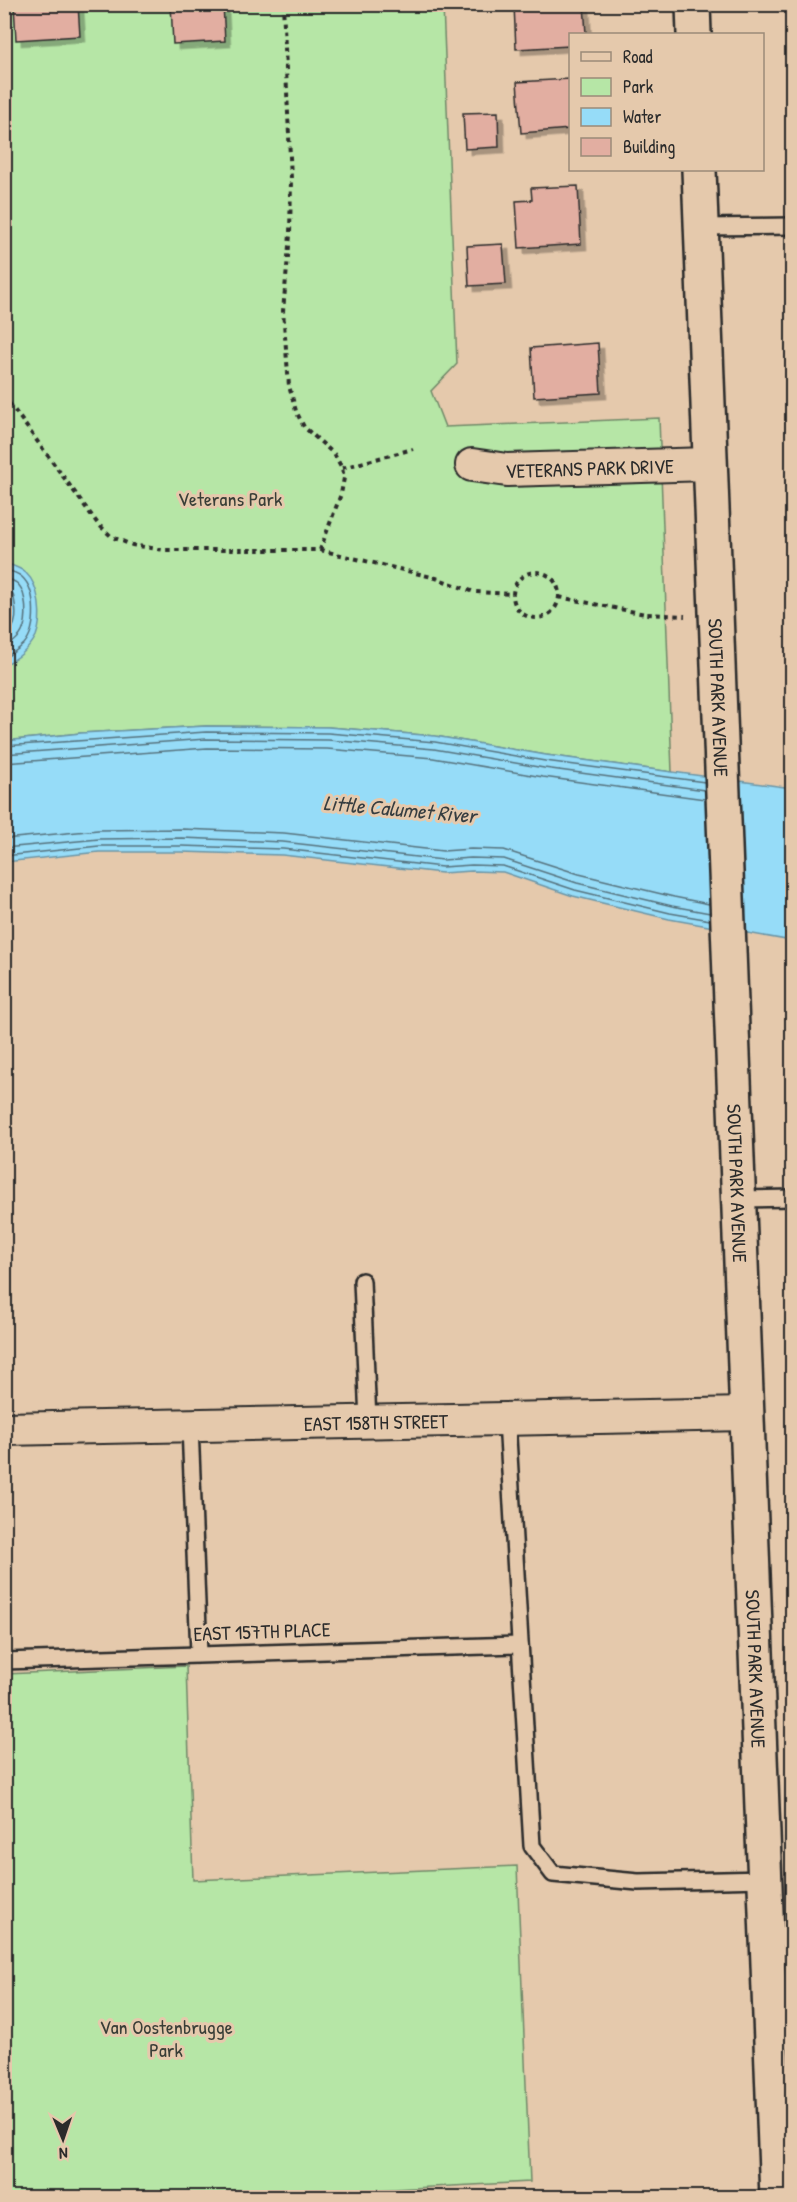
<svg xmlns="http://www.w3.org/2000/svg" width="797" height="2202" font-family="'Patrick Hand',sans-serif">
<defs>
<filter id="shadow"><feDropShadow dx="5.5" dy="5.5" stdDeviation="0" flood-color="#0004"/></filter>
</defs>
<rect width="100%" height="100%" fill="#e5c9ac"/>
<filter id="ink" filterUnits="userSpaceOnUse"><feTurbulence type="fractalNoise" baseFrequency=".0167" numOctaves="2"/><feDisplacementMap in="SourceGraphic" scale="12" xChannelSelector="R" yChannelSelector="G"/><feConvolveMatrix kernelMatrix="1 2 1 2 8 2 1 2 1" color-interpolation-filters="sRGB"/></filter>
<g filter="url(#ink)">
<g fill="#b6e6a6" stroke="#708868" stroke-width="1.5">
<path d="M5 5H443L457 364 431 391 445 427 659 418 672 772 546 755 435 736 328 727 206 726 81 733 5 741Z"/>
<path d="M186 1666 193 1880 517 1866 530 2182 212 2198 5 2197V1674Z"/>
</g>
<g fill="#96dcf8" stroke="#6b95a6" stroke-width="1.5">
<path d="M5 563C11 565 21 568 26 573 40 586 43 619 36 636 30 648 17 660 5 664Z"/>
<path d="M206 726 328 727 435 736 546 755 792 788V941L669 919 573 896 503 872 472 871 442 873 282 855 181 852H99L5 862V741L81 733Z"/>
</g>
<g fill="none" stroke-linecap="round" stroke-linejoin="round">
<g stroke="#56727d" stroke-width="1.5">
<path d="M4 570C10 571 18 573 22 577 37 591 37 629 24 644 19 649 11 654 4 658"/>
<path d="M4 577C9 579 14 581 18 584 27 594 28 620 22 632 19 639 11 644 4 649"/>
<path d="M4 587 13 594C17 611 19 626 4 638"/>
<path d="M4 746 206 732 328 733 435 742 545 761 705 782"/>
<path d="M4 754 206 739 328 740 434 749 544 768 705 790"/>
<path d="M4 763 207 748 327 749 433 758 543 777 705 799"/>
<path d="M4 839 98 830 182 829 284 833 443 851 471 849 504 850 579 874 674 897 709 904"/>
<path d="M4 848 99 839 182 838 283 842 443 860 471 858 504 859 577 883 672 906 710 913"/>
<path d="M4 856 99 846H181L283 849 442 867 472 865 503 866 575 890 670 913 710 920"/>
</g>
</g>
<g fill="#e2aea1" stroke="#2b2b2b" stroke-width="1.5" filter="url(#shadow)">
<path d="M14 4H78L80 36 16 40Z"/>
<path d="M171 4H223L225 41 173 44Z"/>
<path d="M584 4 586 34H570V46L516 49 514 5Z"/>
<path d="M570 79V129L521 133 517 82Z"/>
<path d="M498 112 499 147 465 149 463 113Z"/>
<path d="M578 186 581 244 519 248 516 201 532 200 531 188Z"/>
<path d="M503 244 506 284 469 286 467 246Z"/>
<path d="M598 343 601 393 534 397 531 348Z"/>
</g>
<g fill="none" stroke-linecap="round" stroke-linejoin="round">
<g stroke="#2b2b2b" stroke-width="20">
<g id="lane">
<path d="M701 227 792 226"/>
<path d="M738 1199 792 1198"/>
<path d="M362 1281 368 1421"/>
<path d="M507 1420 532 1846 553 1874 638 1882 765 1879"/>
<path d="M190 1426 199 1654"/>
<path d="M4 1661 520 1645"/>
</g>
</g>
<g stroke="#2b2b2b" stroke-width="36">
<g id="street">
<path id="s1" d="M472 465 507 470 709 464"/>
<path id="s2" d="M4 1429 746 1414"/>
</g>
</g>
<g stroke="#2b2b2b" stroke-width="38">
<g id="secondary">
<path d="M693 4 694 34"/>
<path id="s3" d="M699 170 777 2198"/>
</g>
</g>
<g stroke="#2b2b2b" stroke-width="4" stroke-dasharray="4.5 4.5" stroke-linecap="butt">
<path d="M4 396 98 524 112 537 132 545 164 550H320L341 494 344 478 342 468 334 454 304 427 296 411 289 386 283 311 290 235 291 179 283 4"/>
<path d="M342 468 413 449"/>
<path d="M320 550 436 578 474 592 512 594"/>
<circle cx="536" cy="595" r="23"/>
<path d="M559 597 645 614 685 616"/>
</g>
<use href="#lane" stroke="#e5c9ac" stroke-width="15"/>
<use href="#street" stroke="#e5c9ac" stroke-width="32"/>
<use href="#secondary" stroke="#e5c9ac" stroke-width="33"/>
</g>
</g>
<g text-anchor="middle" dominant-baseline="central" stroke-width="6" stroke-linejoin="round" paint-order="stroke">
<g font-size="20" fill="#2b2b2b" stroke="#e5c9ac">
<text stroke="none"><textPath href="#s1" startOffset="118">VETERANS PARK DRIVE</textPath></text>
<text stroke="none"><textPath href="#s3" startOffset="528">SOUTH PARK AVENUE</textPath></text>
<text stroke="none"><textPath href="#s3" startOffset="1014">SOUTH PARK AVENUE</textPath></text>
<text stroke="none"><textPath href="#s2" startOffset="372">EAST 158TH STREET</textPath></text>
<text transform="translate(262 1631) rotate(-2)">EAST 157TH PLACE</text>
<text stroke="none"><textPath href="#s3" startOffset="1500">SOUTH PARK AVENUE</textPath></text>
</g>
<g font-size="20" fill="#393e37" stroke="#e5c9ac">
<text x="230" y="498">Veterans Park</text>
<text x="166" y="2026">Van Oostenbrugge<tspan x="166" dy="23">Park</tspan></text>
</g>
<g font-size="21" font-style="italic" fill="#363d40" stroke="#e5c9ac">
<text transform="translate(400 809) rotate(5)">Little Calumet River</text>
</g>
</g>
<rect width="797" height="2202" fill="none" stroke="#e5c9ac" stroke-width="24"/>
<rect x="12" y="12" width="773" height="2178" fill="none" stroke="#2b2b2b" stroke-width="2" filter="url(#ink)"/>
<rect x="569" y="33" width="195" height="138" fill="#e5c9ac" stroke="#9b8a78" stroke-width="1.5"/>
<rect x="581" y="52" width="30" height="9" fill="#e5c9ac" stroke="#9b8a78" stroke-width="1.5"/>
<text x="623" y="63" font-size="18" fill="#2b2b2b">Road</text>
<rect x="581" y="78" width="30" height="18" fill="#b6e6a6" stroke="#9b8a78" stroke-width="1.5"/>
<text x="623" y="93" font-size="18" fill="#2b2b2b">Park</text>
<rect x="581" y="108" width="30" height="18" fill="#96dcf8" stroke="#9b8a78" stroke-width="1.5"/>
<text x="623" y="123" font-size="18" fill="#2b2b2b">Water</text>
<rect x="581" y="138" width="30" height="18" fill="#e2aea1" stroke="#9b8a78" stroke-width="1.5"/>
<text x="623" y="153" font-size="18" fill="#2b2b2b">Building</text>
<g transform="translate(63 2139) rotate(178)" stroke="#e5c9ac" stroke-width="4.5" paint-order="stroke">
<path d="M0-4.5L10 22L0 15L-10 22Z" fill="#2b2b2b"/>
<text y="-9" font-size="16" font-weight="bold" text-anchor="middle" fill="#2b2b2b">N</text>
</g>
</svg>
